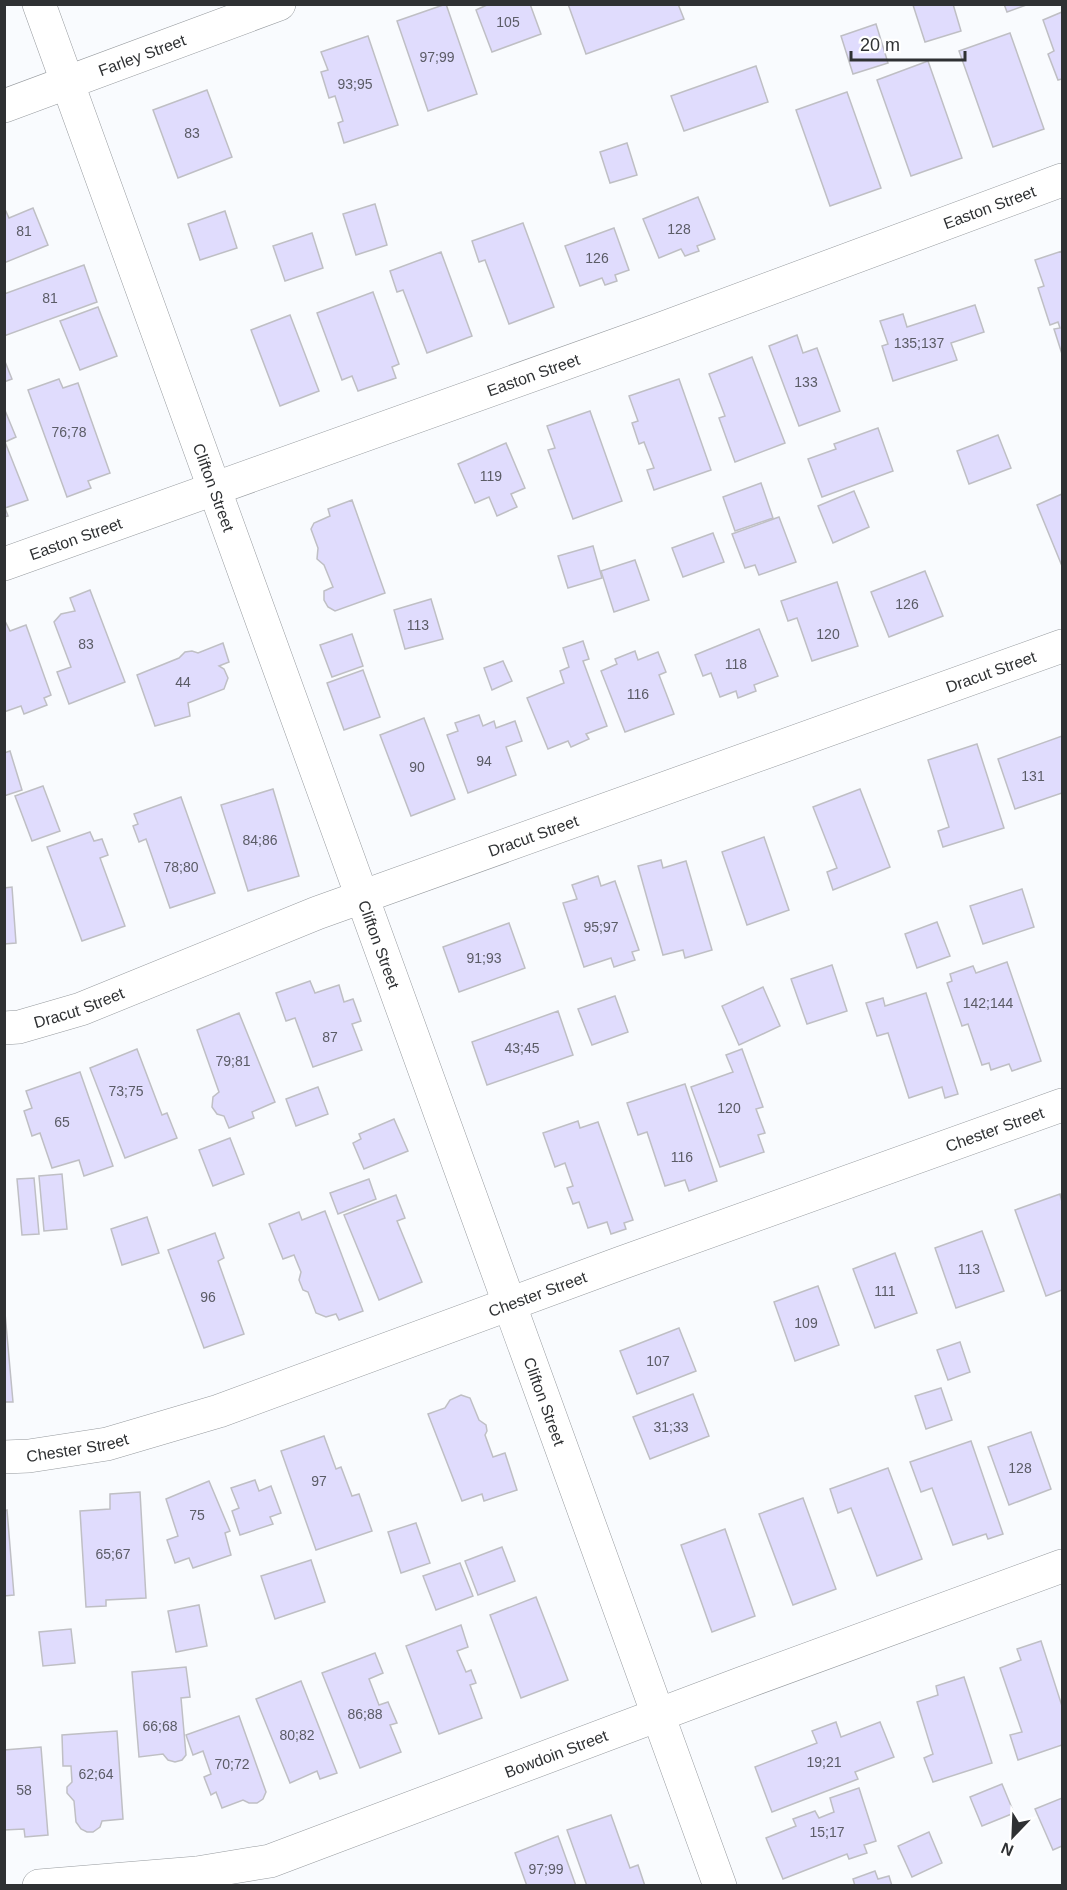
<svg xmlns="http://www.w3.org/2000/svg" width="1067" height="1890" font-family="Helvetica,sans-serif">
<rect width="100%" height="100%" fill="#f9fbfe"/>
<g fill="#e0dcfd" stroke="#bfbfc4" stroke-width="1.5">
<path d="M446 4 477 94 428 111 397 21Z"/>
<path d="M489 4H530L541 34 492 52 476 10Z"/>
<path d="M568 4H678L684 19 586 54Z"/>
<path d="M953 4 961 31 925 42 913 5Z"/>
<path d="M1004 4H1029L1007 12Z"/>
<path d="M1062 12V79L1058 80 1048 54 1054 51 1043 20Z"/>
<path d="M876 24 888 63 853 74 841 36Z"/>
<path d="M1010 33 1044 129 993 147 959 51Z"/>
<path d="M368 36 398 125 344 143 338 123 343 121 335 96 329 98 321 72 328 70 321 52Z"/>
<path d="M928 61 962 158 911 176 877 80Z"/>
<path d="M756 66 768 102 684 131 671 96Z"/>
<path d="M207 90 232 157 178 178 153 110Z"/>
<path d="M847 92 881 188 830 206 796 110Z"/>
<path d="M627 143 637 175 610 183 600 152Z"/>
<path d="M698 197 715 239 697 246 699 251 685 256 681 249 659 258 643 219Z"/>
<path d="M375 204 387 245 356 255 343 214Z"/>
<path d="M4 207 9 218 33 208 48 245 4 263Z"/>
<path d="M225 211 237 248 200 260 188 224Z"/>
<path d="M523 223 554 307 509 324 485 260 479 262 472 241Z"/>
<path d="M614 228 629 270 615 275 617 281 605 285 602 278 580 286 565 246Z"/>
<path d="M312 233 323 268 285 281 273 246Z"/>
<path d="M1062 251V354L1054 329 1060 328 1058 322 1050 325 1038 288 1044 286 1035 260Z"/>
<path d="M441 252 472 336 427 353 403 290 397 292 390 271Z"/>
<path d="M84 265 97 302 4 336V294Z"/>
<path d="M373 292 399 364 392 367 396 378 358 391 352 376 342 380 317 313Z"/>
<path d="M975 305 984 332 951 343 957 360 893 381 882 346 888 344 880 321 903 314 907 327Z"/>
<path d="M98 307 117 356 80 370 60 321Z"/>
<path d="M290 315 319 391 280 406 251 330Z"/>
<path d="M797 335 803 353 817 348 840 411 799 426 769 346Z"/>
<path d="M752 357 785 443 735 462 719 418 725 416 709 374Z"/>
<path d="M4 359 12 379 4 382Z"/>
<path d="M59 379 63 388 78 383 110 473 88 481 91 488 67 497 28 390Z"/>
<path d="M679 379 711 470 654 490 647 470 654 468 644 442 639 444 632 423 638 421 629 396Z"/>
<path d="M4 408 16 437 5 442 28 500 5 508 8 516 4 517Z"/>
<path d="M590 411 622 501 573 519 548 450 555 448 547 426Z"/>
<path d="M878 428 893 471 822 497 808 459 836 449 834 444Z"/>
<path d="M998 435 1011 468 969 484 957 451Z"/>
<path d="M506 443 525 488 511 494 517 507 497 516 489 497 475 503 458 464Z"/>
<path d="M761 483 773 518 735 531 723 497Z"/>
<path d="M854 491 869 527 833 543 818 506Z"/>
<path d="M1062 494V566L1037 505Z"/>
<path d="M352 500 385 593 335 611 328 607 324 600V591L333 587 324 565 317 559 318 548 311 529 314 523 330 516 328 509Z"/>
<path d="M779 517 796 562 759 575 755 565 745 568 732 534Z"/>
<path d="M713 533 724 562 683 577 672 548Z"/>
<path d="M593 546 602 578 568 588 558 556Z"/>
<path d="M635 560 649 600 614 612 601 571Z"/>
<path d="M925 571 943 616 889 637 871 592Z"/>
<path d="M837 582 858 646 812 661 797 618 788 621 781 601Z"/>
<path d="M90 590 125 682 69 704 57 672 71 667 54 622 61 614 75 611 70 598Z"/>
<path d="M431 599 443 639 405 649 394 610Z"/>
<path d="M4 619 10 631 26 625 51 695 44 698 47 705 24 714 21 706 4 712Z"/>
<path d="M759 629 778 676 754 685 756 691 738 698 736 691 720 697 711 673 703 676 695 655Z"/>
<path d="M352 634 363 666 332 677 320 645Z"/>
<path d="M583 641 589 659 583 661 607 726 586 734 589 739 571 747 568 741 548 749 527 698 564 683 560 671 569 667 563 648Z"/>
<path d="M223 643 229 662 219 666 224 669 228 678 224 689 188 703 190 716 155 726 137 675 179 658 185 652 192 651 198 653Z"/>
<path d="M635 651 638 660 658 652 666 672 659 675 674 714 625 732 601 671 617 664 615 659Z"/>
<path d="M503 661 512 681 492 690 484 668Z"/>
<path d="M363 670 380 717 344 730 327 683Z"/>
<path d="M479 715 483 726 494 721 496 728 515 721 522 741 506 747 516 775 468 793 447 735 458 731 455 723Z"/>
<path d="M424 718 455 799 411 816 380 735Z"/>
<path d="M1062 736V793L1015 809 998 759Z"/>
<path d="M977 744 1004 828 943 847 938 831 949 827 928 760Z"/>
<path d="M10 751 22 790 4 796V753Z"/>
<path d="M43 786 60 831 32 841 15 796Z"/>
<path d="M273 789 299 876 248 891 221 805Z"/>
<path d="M860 789 890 867 833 890 827 872 837 868 813 807Z"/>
<path d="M181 797 215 893 170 908 146 839 139 842 133 826 138 824 134 814Z"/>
<path d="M90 832 94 841 102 839 108 855 100 858 125 926 82 941 47 847Z"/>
<path d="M764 837 789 910 747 925 722 852Z"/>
<path d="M661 860 663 868 686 861 712 950 685 958 683 950 663 955 638 866Z"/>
<path d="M598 876 601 886 615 881 639 950 632 952 635 960 614 967 611 958 584 967 563 903 577 899 572 885Z"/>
<path d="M12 887 16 943 4 944V888Z"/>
<path d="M1022 889 1034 927 983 944 970 906Z"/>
<path d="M937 922 950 956 917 968 905 934Z"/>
<path d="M509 923 525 968 459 992 443 947Z"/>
<path d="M1007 962 1041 1061 1012 1071 1009 1064 991 1070 989 1063 982 1065 968 1024 962 1026 947 983 952 981 950 974 973 966 976 973Z"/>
<path d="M832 965 847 1011 807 1024 791 979Z"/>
<path d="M310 981 315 993 339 985 344 1002 353 999 361 1021 352 1024 362 1050 313 1067 295 1018 286 1021 276 993Z"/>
<path d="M763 987 780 1026 739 1045 722 1006Z"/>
<path d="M926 993 958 1094 945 1098 942 1087 909 1098 888 1033 877 1036 866 1003 883 998 885 1006Z"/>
<path d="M615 996 628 1032 592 1045 578 1009Z"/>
<path d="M558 1011 573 1055 487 1085 472 1042Z"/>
<path d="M239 1013 275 1102 252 1112 254 1118 229 1128 224 1116 217 1114 212 1107 213 1097 219 1092 197 1030Z"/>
<path d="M137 1049 162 1115 167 1113 177 1138 125 1158 90 1068Z"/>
<path d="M742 1049 763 1107 756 1109 765 1133 758 1135 764 1152 720 1167 691 1087 733 1072 726 1055Z"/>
<path d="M80 1072 113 1166 84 1176 79 1160 52 1168 40 1133 32 1136 24 1111 32 1108 26 1091Z"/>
<path d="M685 1084 717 1181 689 1191 685 1180 665 1186 647 1132 638 1135 627 1103Z"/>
<path d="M318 1087 328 1114 296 1126 286 1099Z"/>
<path d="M394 1119 408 1151 364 1169 353 1143 361 1139 359 1134Z"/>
<path d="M578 1121 580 1128 598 1122 633 1220 624 1223 626 1229 611 1234 607 1222 588 1228 579 1202 573 1204 567 1188 573 1186 565 1163 555 1167 543 1133Z"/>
<path d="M230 1138 244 1174 213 1186 199 1150Z"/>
<path d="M62 1174 67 1229 44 1231 39 1176Z"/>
<path d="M34 1178 39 1234 22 1235 17 1179Z"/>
<path d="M369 1179 376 1199 338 1214 330 1193Z"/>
<path d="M1060 1194 1062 1202V1290L1046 1296 1015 1210Z"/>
<path d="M396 1195 405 1218 397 1221 422 1282 379 1300 344 1215Z"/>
<path d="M325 1211 363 1311 339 1320 336 1314 326 1317 316 1313 308 1292 303 1290 299 1280 301 1272 294 1255 283 1259 269 1224 299 1212 302 1220Z"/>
<path d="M147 1217 159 1253 122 1265 111 1229Z"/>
<path d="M982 1231 1004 1291 956 1308 935 1248Z"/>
<path d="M215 1233 224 1258 218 1261 244 1334 204 1348 168 1250Z"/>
<path d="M895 1253 917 1313 875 1328 853 1269Z"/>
<path d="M818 1286 839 1345 795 1361 774 1302Z"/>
<path d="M4 1302 13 1402H4Z"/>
<path d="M679 1328 696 1371 637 1394 620 1351Z"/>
<path d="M960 1342 970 1372 948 1380 937 1350Z"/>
<path d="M941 1388 952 1420 926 1429 915 1396Z"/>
<path d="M693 1394 709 1436 650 1459 633 1417Z"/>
<path d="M461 1395 470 1398 479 1420 486 1425 487 1431 485 1435 493 1457 505 1453 517 1490 484 1501 482 1494 462 1501 428 1414 445 1408 450 1400Z"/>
<path d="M1031 1432 1051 1489 1009 1505 988 1447Z"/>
<path d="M324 1436 336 1469 341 1467 352 1496 359 1494 372 1531 316 1550 281 1451Z"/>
<path d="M971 1441 1003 1534 988 1539 986 1534 953 1545 932 1488 921 1492 910 1462Z"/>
<path d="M888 1468 922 1559 877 1576 851 1508 838 1513 830 1489Z"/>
<path d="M255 1480 259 1491 271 1486 281 1513 270 1517 273 1524 240 1535 232 1511 239 1508 231 1488Z"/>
<path d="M209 1481 230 1531 225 1533 231 1555 193 1568 189 1558 175 1563 167 1540 178 1536 166 1499Z"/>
<path d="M140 1492 146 1598 106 1600V1606L86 1607 80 1511 110 1509V1494Z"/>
<path d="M803 1498 836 1589 793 1605 759 1514Z"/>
<path d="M7 1510 14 1595 4 1596V1511Z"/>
<path d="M416 1523 430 1563 401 1573 388 1532Z"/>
<path d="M725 1529 755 1616 712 1632 681 1545Z"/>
<path d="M502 1547 515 1581 478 1595 465 1561Z"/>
<path d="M311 1560 325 1602 275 1619 261 1576Z"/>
<path d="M460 1563 473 1596 436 1610 423 1576Z"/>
<path d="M536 1597 568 1680 521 1698 490 1615Z"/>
<path d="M199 1605 207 1646 176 1652 168 1611Z"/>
<path d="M461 1625 468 1647 457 1651 466 1672 471 1670 476 1683 470 1685 482 1718 439 1734 406 1646Z"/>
<path d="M71 1629 75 1663 43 1666 39 1632Z"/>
<path d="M1041 1641 1062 1706V1745L1018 1760 1010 1735 1022 1732 1000 1668 1021 1660 1017 1649Z"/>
<path d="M375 1653 383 1673 369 1679 379 1705 388 1702 397 1723 390 1725 401 1752 360 1768 322 1673Z"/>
<path d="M186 1667 190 1697 181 1698 186 1755 182 1760 175 1762 168 1760 163 1754 139 1757 132 1672Z"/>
<path d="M964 1677 992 1763 933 1782 924 1758 933 1754 917 1702 938 1695 936 1686Z"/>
<path d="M301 1681 337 1773 320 1779 317 1771 290 1783 256 1699Z"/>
<path d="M239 1716 266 1792 263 1799 257 1803H249L243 1800 222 1808 216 1792 211 1795 204 1777 211 1774 203 1751 193 1755 186 1735Z"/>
<path d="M836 1722 841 1737 880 1722 894 1757 855 1772 858 1779 772 1812 755 1767 817 1743 812 1731Z"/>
<path d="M117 1731 123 1819 102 1821 100 1827 93 1832H87L81 1829 76 1822 74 1801 67 1793V1787L72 1782 71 1766H63L62 1735Z"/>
<path d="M41 1747 48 1835 25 1837 24 1829 4 1830V1750Z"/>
<path d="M1002 1784 1014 1813 982 1826 970 1797Z"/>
<path d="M859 1788 876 1841 864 1845 867 1853 849 1859 847 1854 783 1879 766 1838 796 1826 793 1819 815 1811 819 1818 834 1812 830 1798Z"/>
<path d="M1062 1798V1846L1053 1850 1035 1809Z"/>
<path d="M611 1815 630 1868 638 1865 645 1886H587L567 1830Z"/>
<path d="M929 1832 942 1863 912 1877 898 1846Z"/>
<path d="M558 1836 576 1886H527L515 1853Z"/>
<path d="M875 1871 878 1879 889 1876 892 1886H855L853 1879Z"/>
</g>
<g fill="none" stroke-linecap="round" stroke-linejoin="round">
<g stroke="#979b9f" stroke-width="34">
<g id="minor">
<path id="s1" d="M39 4 720 1886"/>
<path id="s2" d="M4 106 279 4"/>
<path id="s3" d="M4 564 658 330 1062 180"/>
<path id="s4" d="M4 1028 19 1027 81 1009 317 913 1062 646"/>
<path id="s5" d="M4 1457 29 1456 107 1444 219 1411 621 1263 1062 1105"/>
<path id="s6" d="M39 1886 197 1873 270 1861 743 1683 1062 1566"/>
</g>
</g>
<use href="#minor" stroke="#fff" stroke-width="33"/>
</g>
<g text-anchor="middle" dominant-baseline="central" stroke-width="4.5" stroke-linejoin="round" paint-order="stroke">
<g font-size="14" fill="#5b5c66">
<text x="508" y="22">105</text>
<text x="437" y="57">97;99</text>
<text x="355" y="84">93;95</text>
<text x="192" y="133">83</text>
<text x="679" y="229">128</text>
<text x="24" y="231">81</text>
<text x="597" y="258">126</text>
<text x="50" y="298">81</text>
<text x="919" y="343">135;137</text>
<text x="806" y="382">133</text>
<text x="69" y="432">76;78</text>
<text x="491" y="476">119</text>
<text x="907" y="604">126</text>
<text x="418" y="625">113</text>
<text x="828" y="634">120</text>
<text x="86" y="644">83</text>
<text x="736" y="664">118</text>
<text x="183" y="682">44</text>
<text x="638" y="694">116</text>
<text x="484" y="761">94</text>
<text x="417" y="767">90</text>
<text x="1033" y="776">131</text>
<text x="260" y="840">84;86</text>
<text x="181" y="867">78;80</text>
<text x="601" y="927">95;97</text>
<text x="484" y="958">91;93</text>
<text x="988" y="1003">142;144</text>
<text x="330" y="1037">87</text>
<text x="522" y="1048">43;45</text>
<text x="233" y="1061">79;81</text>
<text x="126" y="1091">73;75</text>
<text x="729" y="1108">120</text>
<text x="62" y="1122">65</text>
<text x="682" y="1157">116</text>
<text x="969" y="1269">113</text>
<text x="885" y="1291">111</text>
<text x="208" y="1297">96</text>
<text x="806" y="1323">109</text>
<text x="658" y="1361">107</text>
<text x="671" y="1427">31;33</text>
<text x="1020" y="1468">128</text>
<text x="319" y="1481">97</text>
<text x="197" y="1515">75</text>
<text x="113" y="1554">65;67</text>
<text x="365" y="1714">86;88</text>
<text x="160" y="1726">66;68</text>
<text x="297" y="1735">80;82</text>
<text x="824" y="1762">19;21</text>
<text x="232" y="1764">70;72</text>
<text x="96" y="1774">62;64</text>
<text x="24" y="1790">58</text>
<text x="827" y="1832">15;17</text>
<text x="546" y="1869">97;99</text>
</g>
<g font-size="16" fill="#2f3133" stroke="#fff">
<text stroke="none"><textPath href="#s2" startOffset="147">Farley Street</textPath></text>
<text stroke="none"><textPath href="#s3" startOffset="1048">Easton Street</textPath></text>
<text stroke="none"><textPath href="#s3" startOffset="562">Easton Street</textPath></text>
<text stroke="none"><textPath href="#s1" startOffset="514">Clifton Street</textPath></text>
<text stroke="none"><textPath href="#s3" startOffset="76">Easton Street</textPath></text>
<text stroke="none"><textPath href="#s4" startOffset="1050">Dracut Street</textPath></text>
<text stroke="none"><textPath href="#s4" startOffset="564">Dracut Street</textPath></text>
<text stroke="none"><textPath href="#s1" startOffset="1000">Clifton Street</textPath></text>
<text stroke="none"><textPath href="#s4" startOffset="78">Dracut Street</textPath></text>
<text stroke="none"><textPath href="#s5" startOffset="1046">Chester Street</textPath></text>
<text stroke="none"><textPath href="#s5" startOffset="560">Chester Street</textPath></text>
<text stroke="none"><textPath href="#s1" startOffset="1486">Clifton Street</textPath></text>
<text stroke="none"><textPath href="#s5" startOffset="74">Chester Street</textPath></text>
<text stroke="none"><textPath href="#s6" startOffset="538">Bowdoin Street</textPath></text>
</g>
</g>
<rect width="1067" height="1890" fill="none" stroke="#2f3133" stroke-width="12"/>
<g transform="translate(1013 1836) rotate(203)" stroke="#ffffff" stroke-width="4.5" paint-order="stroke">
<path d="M0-4.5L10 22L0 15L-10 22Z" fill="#2f3133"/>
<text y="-9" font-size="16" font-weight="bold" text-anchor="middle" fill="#2f3133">N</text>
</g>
<path d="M851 51v9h114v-9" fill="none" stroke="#2f3133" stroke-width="3"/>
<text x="860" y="51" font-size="18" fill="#2f3133" stroke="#ffffff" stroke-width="4.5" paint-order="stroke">20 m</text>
</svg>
